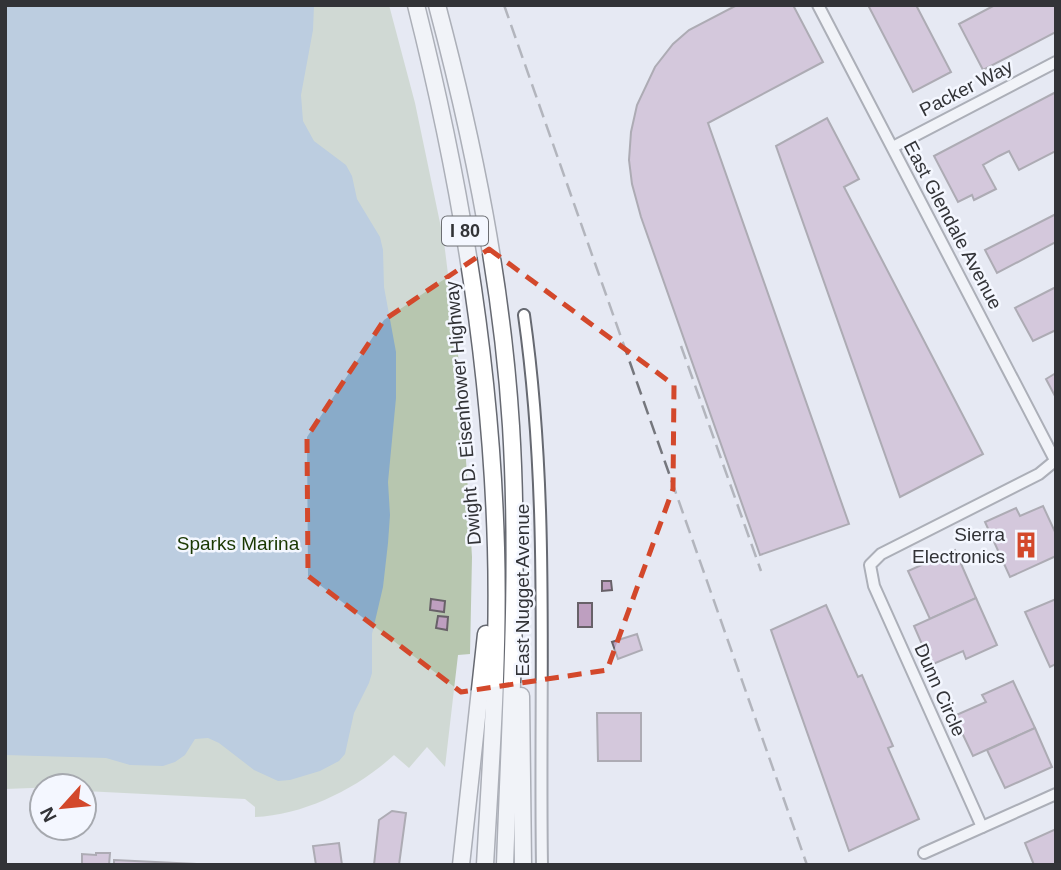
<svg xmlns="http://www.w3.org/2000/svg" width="1061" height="870" font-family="Arial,sans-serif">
<rect width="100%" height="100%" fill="#e6e9f3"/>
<path fill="#b7c6af" d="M5 5H389L415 103 444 242 461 379 472 557 470 654 458 655 445 767 427 747 409 768 394 755C358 788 305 815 255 817V807L245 799 84 791V786L5 789Z"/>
<path fill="#89abc9" d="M5 5H314L313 30 301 95 303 121 314 141 346 165 352 176 357 199 380 237 383 250 384 287 396 352V398L388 482 390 515 388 543 383 587 372 634V673L369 683 354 713 345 754 339 761 320 771 290 780 278 781 254 770 219 743 208 738 195 739 185 755 175 762 163 766 130 765 106 758 5 755Z"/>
<g fill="#be9fc0" stroke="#686168" stroke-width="2">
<path d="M737 5H793L823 62 708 123 849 524 760 555 641 217 632 184 629 160 631 132 637 105 655 67 673 44 689 30Z"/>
<path d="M868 5H916L951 72 913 92Z"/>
<path d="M995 5H1056V32L983 70 959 24Z"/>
<path d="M1056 92V151L1019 170 1009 151 999 156 983 165 996 189 974 200 972 195 958 202 934 156Z"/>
<path d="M827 118 859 179 844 187 983 454 900 497 776 146Z"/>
<path d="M1056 214V242L997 273 985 250Z"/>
<path d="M1056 287V330L1033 341 1015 308Z"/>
<path d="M1056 373V398L1046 379Z"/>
<path d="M1043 506 1056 534V556L1010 577 985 522 1016 508 1020 516Z"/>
<path d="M955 550 976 598 930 619 908 571Z"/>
<path d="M602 581H611L612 590 602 591Z"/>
<path d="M976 598 997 645 966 659 963 651 931 665 914 626Z"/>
<path d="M431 599 445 601 444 612 430 610Z"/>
<path d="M1056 599V664L1050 667 1025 612Z"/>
<rect x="578" y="603" width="14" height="24"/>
<path d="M826 605 858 677 862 675 893 746 888 748 919 819 849 851 771 630Z"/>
<path d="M438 616 448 617 447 630 436 628Z"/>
<path d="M637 634 642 650 618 659 612 642Z"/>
<path d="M1013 681 1035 728 973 756 954 716 986 702 982 695Z"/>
<path d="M597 713H641V761H598Z"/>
<path d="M1035 728 1052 767 1005 788 987 750Z"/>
<path d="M392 811 406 813 399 865H374L379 820Z"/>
<path d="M1056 829V865H1034L1025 843Z"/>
<path d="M339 843 342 865H316L313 846Z"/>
<path d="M96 853H110L109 865H82V854L96 855Z"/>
<path d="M114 860 196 864V865H114Z"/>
</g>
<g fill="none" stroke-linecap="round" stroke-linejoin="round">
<g stroke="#666971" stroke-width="14">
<g id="minor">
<path d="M818 5 1056 462"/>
<path d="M893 147 1056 62"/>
<path d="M524 315C550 497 539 682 542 865"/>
<path d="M982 827 874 586 870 565 881 554 1039 474 1056 460"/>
<path d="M924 853 1056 794"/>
</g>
</g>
<g stroke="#666971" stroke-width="19">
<g id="highway">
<path d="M416 5C461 183 491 364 496 548 499 654 491 759 485 865"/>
<path d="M437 5C474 144 502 283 511 426 520 572 510 719 505 865"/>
<path d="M521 696 523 865"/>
<path d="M461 865 486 634"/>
</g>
</g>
<use href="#minor" stroke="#fff" stroke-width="10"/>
<use href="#highway" stroke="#fff" stroke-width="16"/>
<g stroke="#75777d" stroke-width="2.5" stroke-dasharray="14 7" stroke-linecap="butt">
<path d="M504 5 807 865"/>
<path d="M681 346 761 571"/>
</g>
</g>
<path d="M0 0H1061V870H0ZM489 249 674 385 673 489 607 670 461 692 308 576 307 437 384 320Z" fill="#e6e9f3" fill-opacity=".55" fill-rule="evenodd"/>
<path fill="none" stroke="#d3482b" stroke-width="5" stroke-dasharray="14 9" stroke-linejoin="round" d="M489 249 674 385 673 489 607 670 461 692 308 576 307 437 384 320Z"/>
<defs>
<g id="building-bare" transform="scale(2.1)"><path d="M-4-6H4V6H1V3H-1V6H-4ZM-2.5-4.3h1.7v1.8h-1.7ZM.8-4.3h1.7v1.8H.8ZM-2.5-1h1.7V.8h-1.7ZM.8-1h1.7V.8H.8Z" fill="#d3482b" stroke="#f4f7ff" stroke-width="2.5" paint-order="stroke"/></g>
</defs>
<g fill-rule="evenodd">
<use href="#building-bare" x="1026" y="545"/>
</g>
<g text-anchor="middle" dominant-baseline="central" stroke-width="5" stroke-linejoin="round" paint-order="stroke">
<rect fill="#f4f7ff" stroke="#6c6e73" stroke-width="2" x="442" y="216.5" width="46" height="29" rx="5"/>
<g font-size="18" font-weight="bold" fill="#323337">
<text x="465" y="231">I 80</text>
</g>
<g font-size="19" fill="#323337" stroke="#f4f7ff">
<text transform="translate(966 88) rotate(-27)">Packer Way</text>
<text transform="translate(953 225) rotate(62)">East Glendale Avenue</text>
<text transform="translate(463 413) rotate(-95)">Dwight D. Eisenhower Highway</text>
<text transform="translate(522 590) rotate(-90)">East Nugget Avenue</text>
<text transform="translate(940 690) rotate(66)">Dunn Circle</text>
</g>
<g font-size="19" fill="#323337" stroke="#f4f7ff" text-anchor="end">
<text x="1005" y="534">Sierra<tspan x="1005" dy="22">Electronics</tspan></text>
</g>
<g font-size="19" fill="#193701" stroke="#f4f7ff">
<text x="238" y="543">Sparks Marina</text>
</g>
</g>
<rect width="1061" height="870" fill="none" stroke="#323337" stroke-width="14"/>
<g transform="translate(63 807) rotate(243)"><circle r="33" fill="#f4f7ff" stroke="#a6a9af" stroke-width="2"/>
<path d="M0-5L12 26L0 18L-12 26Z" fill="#d3482b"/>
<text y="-10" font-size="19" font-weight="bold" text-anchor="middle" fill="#323337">N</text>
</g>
</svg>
